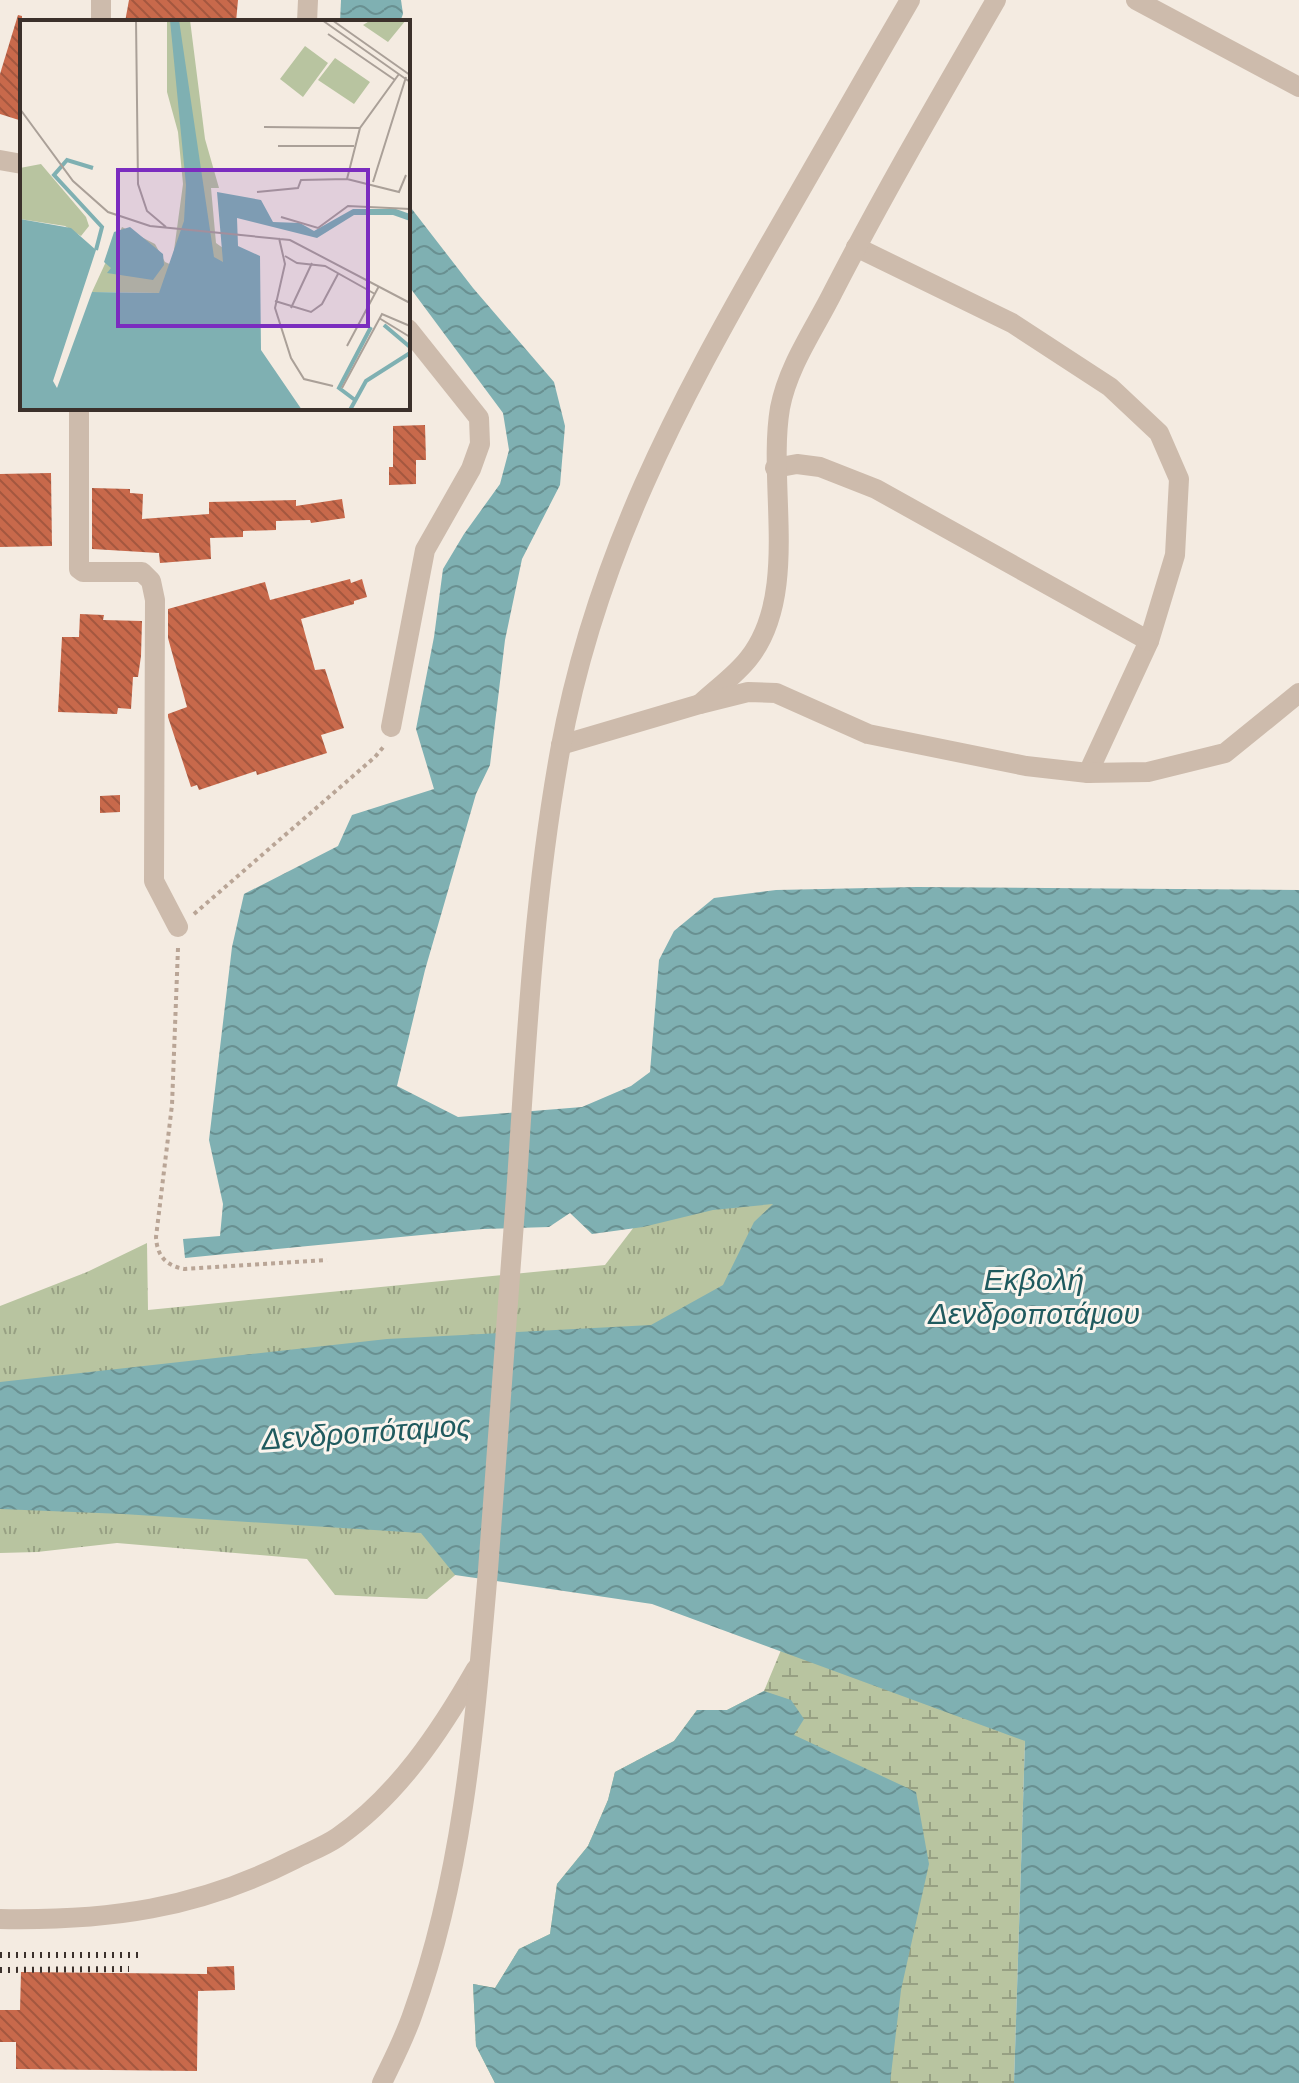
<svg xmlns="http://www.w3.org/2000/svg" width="1299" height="2083" font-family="'DM Sans',sans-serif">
<defs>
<pattern id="grass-tufts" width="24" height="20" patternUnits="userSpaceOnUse" patternTransform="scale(2)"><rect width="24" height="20" fill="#b8c4a0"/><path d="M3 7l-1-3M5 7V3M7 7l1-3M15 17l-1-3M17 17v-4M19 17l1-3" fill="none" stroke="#97a083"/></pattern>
<pattern id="wetland-marsh" width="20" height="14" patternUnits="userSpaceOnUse" patternTransform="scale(2)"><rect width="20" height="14" fill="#b8c4a0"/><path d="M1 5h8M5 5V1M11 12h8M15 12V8" fill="none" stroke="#97a083"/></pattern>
<pattern id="water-waves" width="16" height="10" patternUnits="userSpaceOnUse" patternTransform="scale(2)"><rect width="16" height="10" fill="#7fb0b2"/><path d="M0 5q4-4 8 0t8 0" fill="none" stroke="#699091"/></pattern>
<pattern id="building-back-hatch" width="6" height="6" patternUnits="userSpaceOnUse" patternTransform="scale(2)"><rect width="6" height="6" fill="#c8694b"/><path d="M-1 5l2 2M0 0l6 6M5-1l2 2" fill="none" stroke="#a4573f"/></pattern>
</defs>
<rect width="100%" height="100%" fill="#f4ebe1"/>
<path fill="url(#grass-tufts)" d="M782 1182 791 1632 600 1580 460 1571 427 1599 335 1595 307 1559 117 1543 37 1552 0 1553V1306L87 1272 147 1243 148 1310 605 1265 650 1206Z"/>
<path fill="url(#wetland-marsh)" d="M843 1501 1025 1741 1014 2083H495L476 2046 473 1984 495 1988 519 1949 550 1934 557 1884 588 1846 608 1800 615 1772 674 1741 697 1710H727L764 1691Z"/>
<g fill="url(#water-waves)">
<path d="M341 0H401L403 14 400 22H340Z"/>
<path d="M408 204 473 288 554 382 565 426 560 485 522 559 505 640 490 765 476 794 425 970 397 1086 458 1117 582 1107 631 1086 650 1072 659 960 674 931 714 898 776 890 917 887 1299 890V2083H1014L1025 1741 652 1604 455 1575 421 1533 123 1514 0 1509V1382L387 1339 651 1325 723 1285 754 1222 773 1204 713 1210 643 1227 592 1234 570 1213 549 1227 483 1229 185 1258 183 1239 220 1236 223 1204 209 1140 232 947 244 894 338 846 352 815 434 789 416 729 434 637 443 569 464 534 500 484 509 450 503 413 408 285Z"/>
<path d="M764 1691 791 1700 804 1719 794 1735 916 1792 929 1864 901 1990 890 2083H495L476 2046 473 1984 495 1988 519 1949 550 1934 557 1884 588 1846 608 1800 615 1772 674 1741 697 1710H727Z"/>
</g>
<g fill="url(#building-back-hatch)">
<path d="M129 0H238L236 22H125Z"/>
<path d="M18 15 22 16V121L0 114V74Z"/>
<path d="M425 425 426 460H416V484L389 485V467H393V426Z"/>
<path d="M51 473 52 546 0 547V474Z"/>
<path d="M92 488 130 489V493L143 494 142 519 209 514V502L296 500V506L342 499 345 518 311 523 310 520 276 521V530L243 531V537L210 538 211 559 160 563 159 553 92 549Z"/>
<path d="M350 579 351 583 362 579 367 597 354 601V604L301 619 315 670 325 669 344 728 321 735 327 753 257 775 256 771 199 790 197 785 191 787 168 717V714L187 707 168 638V609L265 582 270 600Z"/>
<path d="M80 614 104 615 103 620 142 621 141 656 138 677H133L131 709 118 708 117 714 58 712 62 637H79Z"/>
<path d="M120 795V812L100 813V796Z"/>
<path d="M234 1966 235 1990 198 1991 197 2071 16 2069V2042H0V2010H20L21 1972 207 1974V1967Z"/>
</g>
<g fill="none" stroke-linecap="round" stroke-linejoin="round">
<g stroke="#b9a596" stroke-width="4" stroke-dasharray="4 4" stroke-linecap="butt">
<path d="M194 914 375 757 385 745"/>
<path d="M178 948 172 1105 156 1237C157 1256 166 1266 185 1269L327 1260"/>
</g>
<g stroke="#cdbbac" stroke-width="20">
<path d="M101 0V22"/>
<path d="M1136 0 1299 87"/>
<path d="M307 22 308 0"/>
<path d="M0 160 22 164"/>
<path d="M856 247 1012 323 1110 387 1159 433 1179 479 1175 555 1149 641 1088 773"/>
<path d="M79 408V569L83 572H142L151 581 155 600 154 881 178 927"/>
<path d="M775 468 797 464 820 467 876 489 1149 641"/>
<path d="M700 704C716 689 736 675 749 658 800 593 767 485 780 408 788 366 814 330 833 292 884 193 940 97 996 0"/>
<path d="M391 727 425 550 471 469 480 444 479 418 408 329"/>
<path d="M561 745 700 704 748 692 776 693 868 734 1026 766 1088 773 1148 772 1225 753 1299 693"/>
<path d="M0 1919C108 1921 197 1909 295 1859 309 1852 325 1846 338 1837 398 1795 440 1732 476 1669"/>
<path d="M382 2083C393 2060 405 2037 413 2013 464 1872 475 1719 488 1570 499 1436 509 1301 518 1166 527 1027 535 889 560 751 595 559 677 405 773 238 819 158 864 79 910 0"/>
</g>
<g stroke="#3b302b" stroke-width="6" stroke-dasharray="2 6" stroke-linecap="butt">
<path d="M0 1955H140"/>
<path d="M0 1970 129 1969"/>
</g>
</g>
<g text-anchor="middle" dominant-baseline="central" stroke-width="6" stroke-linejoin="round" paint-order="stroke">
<g font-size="30" font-style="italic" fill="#1f5a5e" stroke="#fbf5ee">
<text x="1034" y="1279">Εκβολή<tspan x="1034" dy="34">Δενδροποτάμου</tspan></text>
<text transform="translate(366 1432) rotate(-4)">Δενδροπόταμος</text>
</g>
</g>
<g transform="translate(20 20)">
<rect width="390" height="390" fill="#f4ebe1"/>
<path d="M147 0H170L185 119 199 168H191L196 223 203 228 207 254 152 245 163 164 158 112 147 72ZM351 0H386L368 22 343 5Z" fill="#b8c4a0"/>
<path d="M21 144 66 197 69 206 61 216 45 206 0 199V148ZM102 207 135 224 145 242 168 252 139 273 72 272Z" fill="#b8c4a0"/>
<path d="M285 26 308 43 283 77 260 59ZM315 38 350 62 334 84 298 60Z" fill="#b8c4a0"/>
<path d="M150 0H159L194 237 203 242 197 172 241 180 253 202 280 203 294 211 333 189H376L390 194V201L373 195H334L297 218 217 198 218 226 240 236 241 330 282 390H0V199L51 208 76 230 33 361 37 368 72 272 139 273 164 201 166 165ZM110 207 143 234 144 245 133 260 87 253 91 248 84 242 94 212Z" fill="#7fb0b2"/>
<path fill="none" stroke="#7fb0b2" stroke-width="4" d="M73 148 47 140 34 155 82 207 76 230M364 305 390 327M335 380 319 368 351 307M330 390 346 361 390 333"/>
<path fill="none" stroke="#aaa098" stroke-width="2" d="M116 0 118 164 127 191 146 207M302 0 390 62M312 0 390 55M308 14 375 60M0 89 53 161 88 192 130 206 270 220 390 283M244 107 340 108M258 126H334M327 159 340 108 379 54M353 162 386 57M237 172 278 168 281 160 327 159 379 172 386 155M261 197 298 208 328 186 390 189M259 218 265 244 255 288 271 338 284 359 313 366M265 236 277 243 305 246 355 274M255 281 291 292 302 284 318 254M271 288 292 243M359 298 390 317M327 326 359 266M322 368 362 294 390 306"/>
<path fill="#7b2cbf" fill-opacity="0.15" stroke="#7b2cbf" stroke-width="4" d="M98 150H348V306H98Z"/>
<rect width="390" height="390" fill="none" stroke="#3b302b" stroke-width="4"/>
</g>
</svg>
